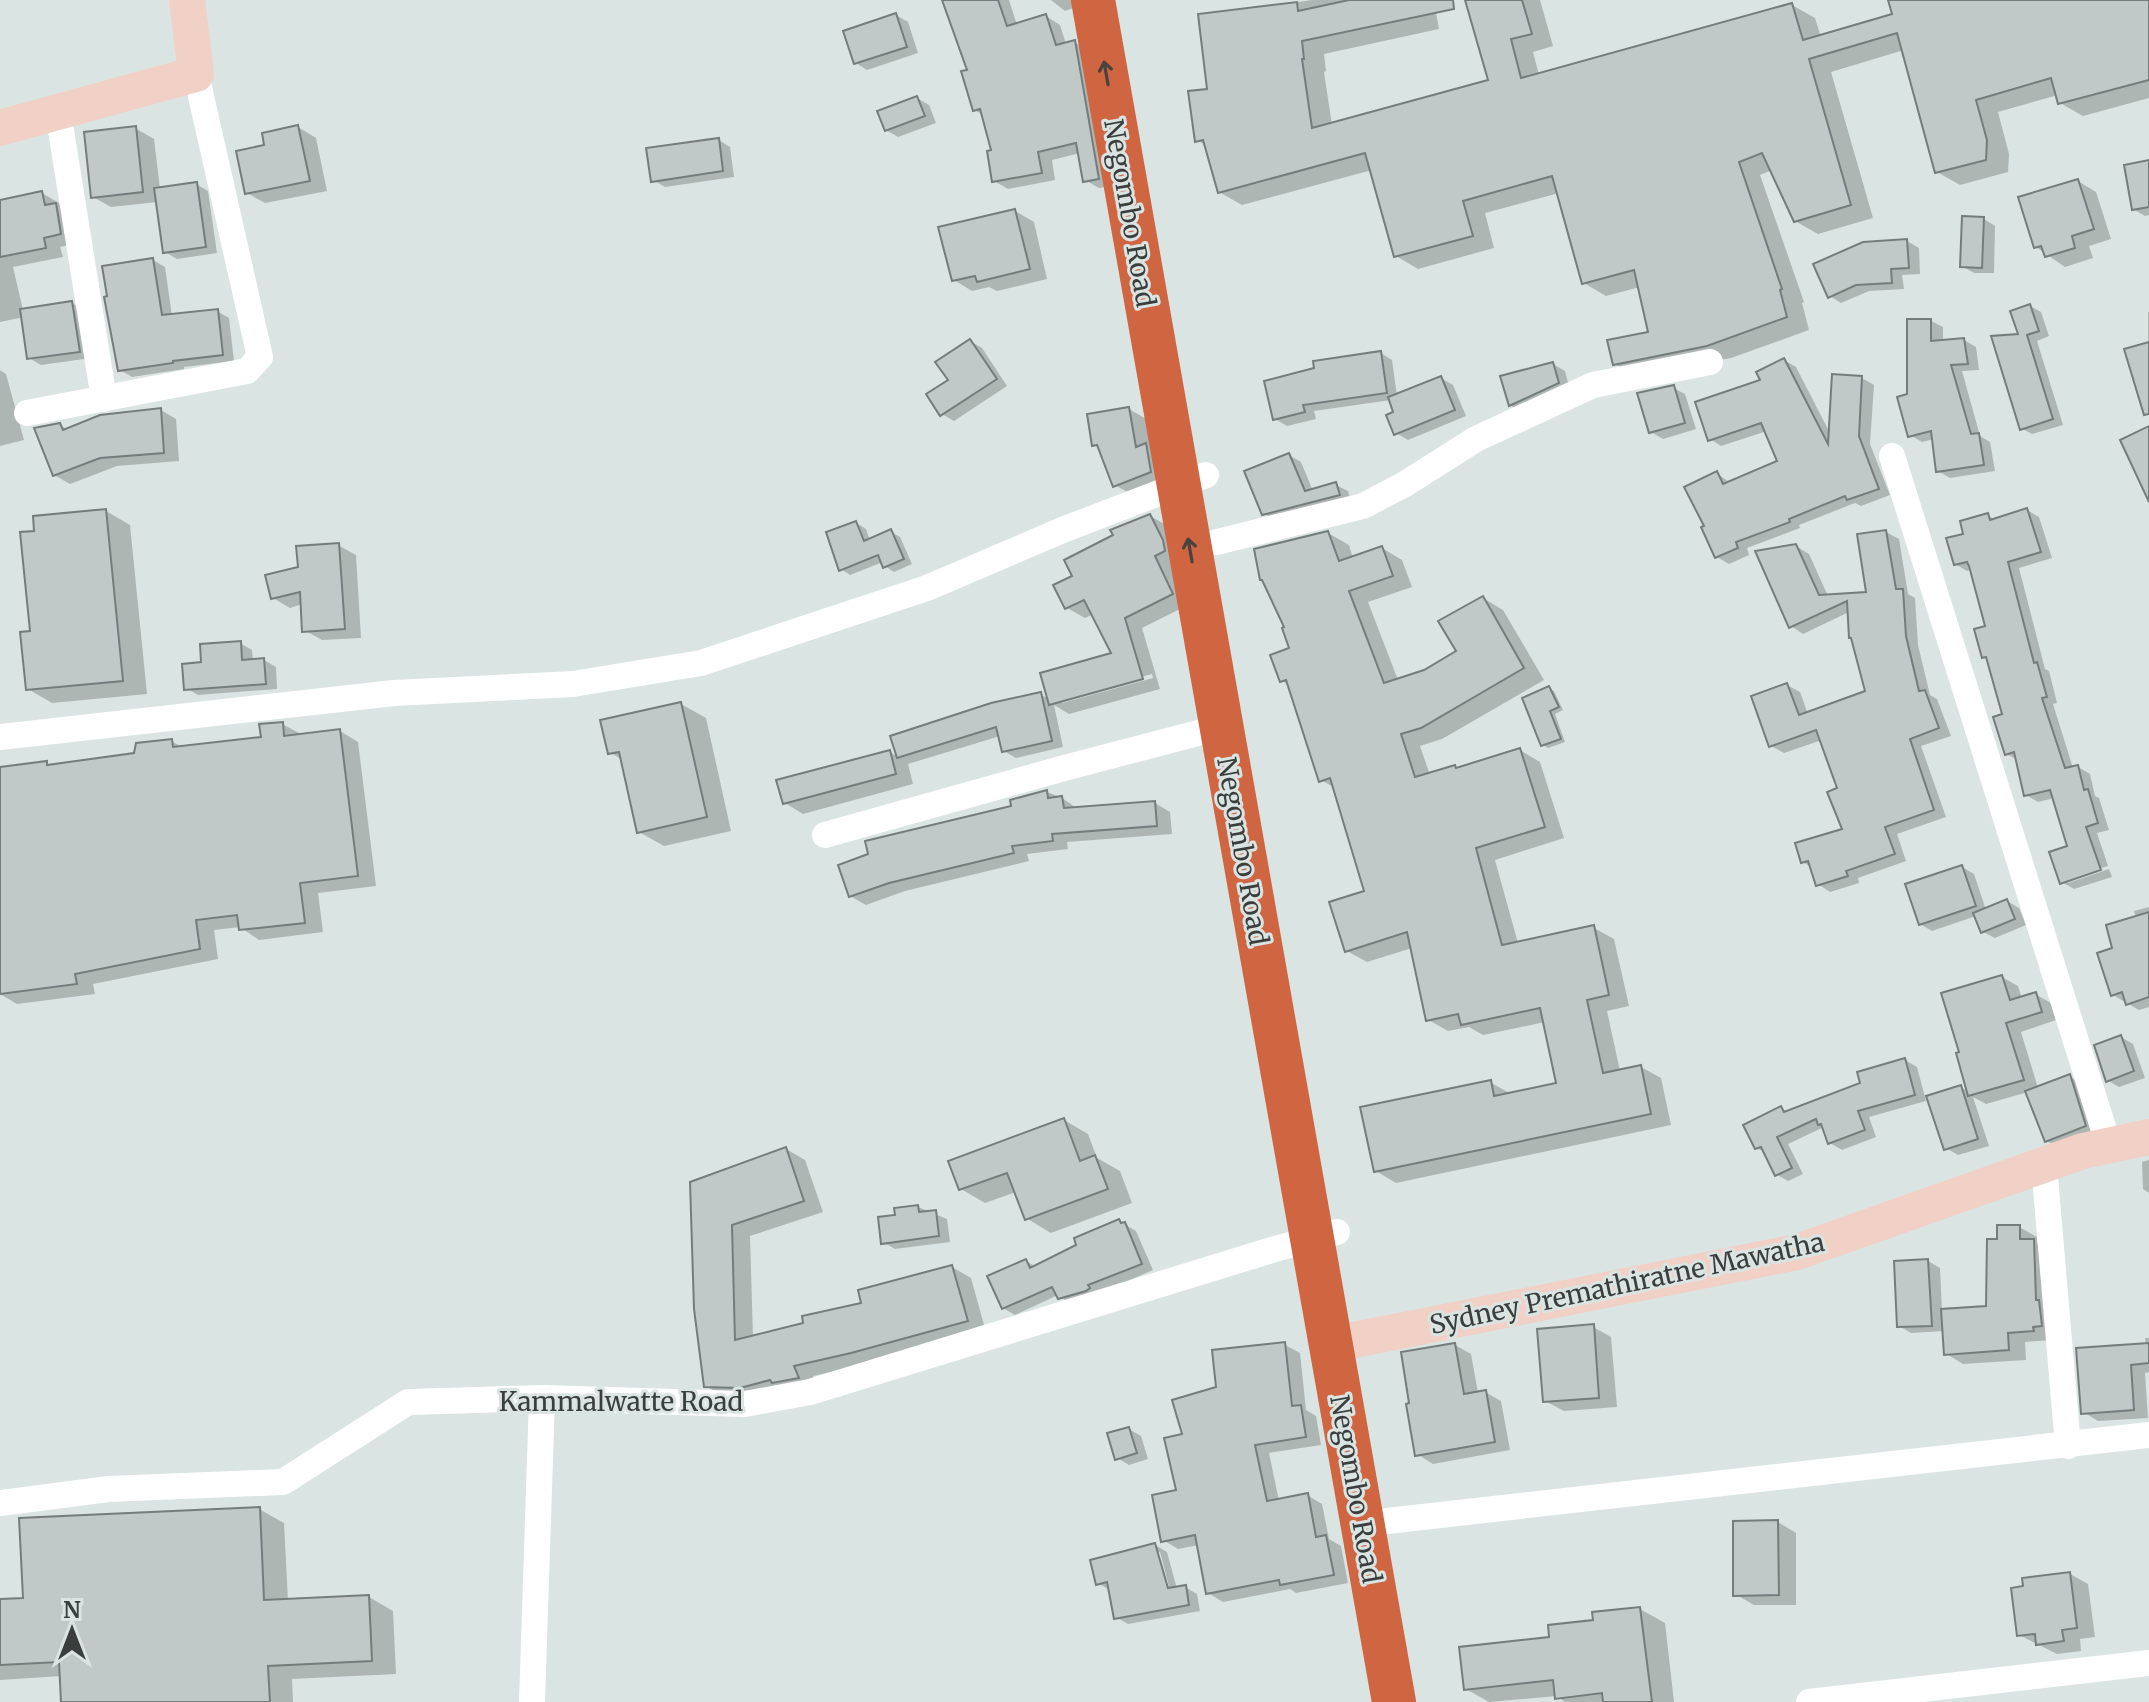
<svg xmlns="http://www.w3.org/2000/svg" width="2149" height="1702" font-family="Merriweather,serif">
<rect width="100%" height="100%" fill="#dae4e2"/>
<g fill="#0003" fill-rule="evenodd">
<path d="M944 0H1009L1017 25 1046 16 1060 25 1066 44 1074 42 1088 50 1112 186 1099 188 1085 180 1080 153 1052 160 1055 180 1008 189 994 181V152L984 115 974 110 969 71Z"/>
<path d="M1051 0H1082V5L1065 11Z"/>
<path d="M1312 0H1430L1434 2 1439 29 1324 54 1326 71 1324 72 1332 125 1491 82 1467 0H1540L1553 46 1533 52 1539 75 1792 5 1815 18 1821 37 1894 16 1890 0H2149V98L2083 116 2060 103 2058 95 1998 112 2009 154 2008 172 1960 185 1937 172 1904 50 1831 72 1873 218 1818 234 1795 221 1772 170 1760 175 1804 302 1802 303 1809 330 1731 358 1637 377 1615 364 1650 334 1640 287 1606 296 1584 283 1559 193 1485 213 1494 248 1418 269 1396 256 1372 170 1242 205 1219 192 1207 146 1197 140 1209 90 1200 16Z"/>
<path d="M896 15 908 22 918 53 867 70 856 63Z"/>
<path d="M917 98 929 105 936 123 898 137 886 130Z"/>
<path d="M298 127 316 138 327 191 265 203 247 193 267 147Z"/>
<path d="M135 128 154 139 160 189 196 184 208 191 217 253 177 259 165 252 158 202 111 207 93 197Z"/>
<path d="M719 140 730 147 734 177 665 187 653 180Z"/>
<path d="M2149 163V215L2145 216 2133 209Z"/>
<path d="M2078 181 2096 192 2111 239 2089 246 2093 258 2065 267 2036 247Z"/>
<path d="M42 193 59 203 78 243 60 247 63 257 13 267 23 310 72 303 84 310 91 358 41 365 29 358 24 317 0 322V240Z"/>
<path d="M1015 211 1034 222 1047 279 997 291 989 287 972 291 954 280Z"/>
<path d="M1984 219 1995 226 1994 273H1974L1962 266Z"/>
<path d="M1907 241 1919 248 1920 274 1902 275 1904 289 1869 291 1841 303 1830 296Z"/>
<path d="M153 260 165 267 172 316 217 311 229 318 234 361 184 367V369L132 377 120 370Z"/>
<path d="M2030 306 2041 312 2049 336 2037 341 2063 425 2032 434 2021 428V336Z"/>
<path d="M2148 312H2149V396L2148 344Z"/>
<path d="M1931 321 1943 327V342L1964 340 1976 347 1979 370 1962 371 1980 436 1990 442 1995 471 1950 478 1938 471 1934 439 1922 442 1910 435 1909 395Z"/>
<path d="M970 341 982 348 1007 386 954 421 942 414 950 380Z"/>
<path d="M1381 353 1392 360 1397 396 1441 378 1453 385 1466 416 1408 440 1396 433V413L1391 400 1314 411 1316 419 1287 426 1275 419 1316 370Z"/>
<path d="M1784 360 1796 367 1831 435 1862 378 1874 385 1870 444 1890 495 1861 506 1855 503 1799 525 1800 528 1747 548 1749 555 1729 564 1717 557V473L1730 483 1779 463 1767 431 1721 446 1710 439Z"/>
<path d="M1553 364 1565 371 1570 390 1522 412 1510 405Z"/>
<path d="M0 370 6 374 24 440 0 446Z"/>
<path d="M1673 388 1685 394 1696 429 1663 439 1651 432Z"/>
<path d="M1129 409 1148 420 1169 482 1134 496 1115 485 1100 448 1094 444Z"/>
<path d="M161 410 176 419 179 461 117 466 70 484 54 475 60 425 68 430Z"/>
<path d="M1289 455 1301 462 1313 491 1336 485 1348 491 1351 502 1275 520 1263 513Z"/>
<path d="M2027 510 2039 517 2052 558 2019 568 2045 669 2049 671 2057 703 2053 704 2073 768 2078 767 2090 774 2095 796 2099 798 2109 830 2097 833 2108 866 2068 879V883L2109 869 2112 877 2074 889 2062 882 2070 847 2054 798 2038 802 2026 795 2018 760 2006 754 2005 716 1989 661 1983 657 1988 627 1972 569 1967 571 1955 564 1966 535 1988 516 1996 520Z"/>
<path d="M106 511 130 525 147 694 52 703 28 689 36 532Z"/>
<path d="M1150 516 1168 526 1190 604 1142 628 1160 689 1069 714 1054 705 1063 747 1016 758 1004 751 1000 736 908 764 913 784 803 814 785 803 890 752 898 757 1041 695 1050 699 1114 654 1094 614 1085 618 1067 608 1075 576ZM1152 674 1153 678 1062 703V699Z"/>
<path d="M856 523 866 529 870 541 891 532 900 537 912 564 894 572 885 566 883 562 850 575 841 569Z"/>
<path d="M1886 532 1899 539 1908 594 1915 598 1918 645 1930 695 1937 699 1951 736 1921 746 1946 817 1897 834 1906 861 1858 878 1859 883 1830 892 1818 884 1812 868 1803 862 1844 830 1839 789 1822 740 1784 753 1771 746 1787 685 1800 692 1808 714 1867 693 1849 612 1803 634 1791 626 1796 546 1809 554 1828 596 1868 593Z"/>
<path d="M1328 533 1349 545 1353 558 1382 548 1402 560 1412 587 1368 602 1398 680 1425 672 1459 652 1483 598 1503 610 1544 680 1442 739 1420 746 1430 775 1458 770 1520 750 1540 762 1564 838 1495 860 1518 943 1594 928 1614 939 1629 1006 1607 1011 1620 1071 1641 1067 1661 1078 1671 1125 1396 1183 1376 1171 1490 1082 1511 1094 1558 1084 1545 1022 1483 1035 1469 1027 1448 1031 1427 1019 1412 948 1367 962 1347 951 1366 892 1335 788 1321 780 1290 686 1282 681Z"/>
<path d="M338 545 356 555 361 638 322 640 304 630 302 604 290 608 273 598 300 568Z"/>
<path d="M240 643 252 650 253 661 264 660 276 667 277 689 198 695 186 688 203 664Z"/>
<path d="M1549 688 1554 691 1563 710 1555 714 1565 742 1548 748 1543 745Z"/>
<path d="M681 704 706 718 731 831 664 846 639 832 623 760 609 752Z"/>
<path d="M282 724 301 734 340 731 358 742 376 886 318 893 323 932 259 940 240 927 214 930 218 959 93 984 95 994 17 1004 0 994V769L46 763 53 766 136 755 171 741 184 748 263 739Z"/>
<path d="M1047 792 1062 798 1078 809 1155 803 1170 812 1172 834 1067 842 1068 849 1027 854 1029 861 905 891 866 905 850 896Z"/>
<path d="M1962 867 1974 874 1986 910 2007 901 2019 908 2026 925 1995 938 1983 932 1976 916 1932 931 1920 924Z"/>
<path d="M2149 907V1007L2139 1010 2113 995 2114 950 2136 918 2134 911Z"/>
<path d="M2002 977 2018 986 2022 999 2035 994 2051 1003 2056 1020 2021 1032 2038 1088 2069 1076 2081 1083 2097 1133 2059 1148 2047 1141 2028 1092 1986 1104 1973 1097 1989 1146 1958 1155 1946 1148 1960 1087 1969 1092Z"/>
<path d="M2121 1037 2133 1044 2145 1078 2119 1087 2107 1080Z"/>
<path d="M1905 1060 1917 1067 1926 1101 1869 1117 1876 1137 1842 1150 1830 1143 1824 1127 1788 1144 1803 1174 1788 1181 1776 1174 1766 1153 1757 1148 1781 1108 1788 1112 1863 1085Z"/>
<path d="M1064 1120 1088 1134 1097 1158 1120 1171 1132 1203 1051 1233 1026 1218 1016 1192 985 1203 961 1189Z"/>
<path d="M786 1149 805 1160 823 1212 750 1236 753 1337 805 1324 864 1305 952 1267 971 1278 986 1332 871 1363 813 1376 817 1388 725 1397 706 1386 692 1183Z"/>
<path d="M2149 1160V1193L2143 1189 2142 1162Z"/>
<path d="M918 1207 947 1219 950 1242 895 1249 883 1242 898 1217Z"/>
<path d="M1119 1221 1136 1231 1153 1270 1072 1305 1058 1295 1015 1315 1003 1308 1026 1261 1036 1267 1079 1246Z"/>
<path d="M2019 1227 2037 1237V1243L2051 1252V1340L2025 1342 2026 1360 1963 1364 1945 1353 1944 1331 1911 1333 1899 1326 1928 1261 1940 1268 1942 1311 1988 1308 1999 1241Z"/>
<path d="M1593 1327 1611 1337 1617 1407 1564 1411 1545 1401Z"/>
<path d="M2145 1338H2149V1372L2145 1373 2148 1418 2098 1421 2083 1412 2146 1345Z"/>
<path d="M1285 1345 1300 1353 1306 1410 1316 1416 1321 1445 1269 1453 1279 1501 1307 1495 1322 1504 1329 1539 1341 1546 1348 1583 1296 1593 1290 1589 1223 1602 1208 1593 1199 1545 1178 1549 1163 1540 1178 1491 1184 1435 1218 1389Z"/>
<path d="M1455 1345 1471 1354 1478 1393 1485 1392 1501 1401 1510 1450 1433 1464 1417 1454Z"/>
<path d="M1129 1429 1141 1436 1148 1459 1129 1465 1117 1458Z"/>
<path d="M259 1509 284 1523 288 1601 369 1597 393 1611 396 1674 292 1679 293 1702H63L62 1676 0 1680V1601L25 1600Z"/>
<path d="M1778 1522 1796 1533V1605H1754L1735 1594Z"/>
<path d="M1155 1545 1167 1552 1177 1589 1185 1587 1197 1594 1200 1611 1128 1624 1116 1617 1111 1591 1098 1583ZM1156 1552H1160L1172 1598 1168 1599Z"/>
<path d="M2070 1574 2088 1584 2095 1637 2080 1639 2081 1651 2057 1654 2019 1635Z"/>
<path d="M1640 1609 1665 1623 1674 1702H1565L1557 1696 1489 1702 1466 1689 1551 1638Z"/>
</g>
<g fill="#c0c9c8" stroke="#747d7c" stroke-width="2">
<path d="M942 0H998L1007 26 1046 14 1056 45 1075 40 1099 179 1083 182 1076 143 1038 152 1042 173 992 182 987 151 991 150 980 109 973 111 961 71 967 70Z"/>
<path d="M1349 0H1453L1454 9 1302 41 1304 59H1302L1312 128 1488 80 1465 0H1522L1532 34 1511 39 1521 78 1792 3 1803 40 1892 14 1888 0H2149V80L2058 104 2051 78 1976 100 1987 140 1986 160 1935 173 1897 33 1809 59 1851 205 1794 222 1762 153 1739 162 1782 289 1780 290 1787 317 1707 346 1613 365 1607 340 1648 332 1634 270 1582 284 1552 176 1463 201 1473 236 1394 257 1365 153 1218 193 1203 140 1195 142 1188 91 1207 89 1198 14 1297 2 1298 11Z"/>
<path d="M896 13 907 47 854 64 843 31Z"/>
<path d="M917 96 925 116 885 131 877 111Z"/>
<path d="M298 125 310 181 245 194 236 151 264 145 262 133Z"/>
<path d="M136 126 143 192 91 198 84 132Z"/>
<path d="M719 138 723 171 651 182 646 148Z"/>
<path d="M2149 160V207L2132 210 2124 165Z"/>
<path d="M2078 179 2094 229 2072 236 2075 248 2045 257 2041 246 2034 248 2018 197Z"/>
<path d="M197 182 206 247 163 253 154 188Z"/>
<path d="M42 191 45 205 56 203 61 234 44 238 46 248 0 257V200Z"/>
<path d="M1015 209 1030 269 977 282 975 276 952 281 938 227Z"/>
<path d="M1962 216 1984 217 1982 268 1960 267Z"/>
<path d="M1907 239 1909 268 1891 269 1892 283 1856 285 1828 298 1813 264 1863 242Z"/>
<path d="M153 258 162 315 218 309 223 355 173 361V363L118 371 104 297 107 296 102 266Z"/>
<path d="M72 301 80 352 27 359 20 309Z"/>
<path d="M2030 304 2039 331 2027 335 2053 419 2020 430 1991 336 2018 334 2010 311Z"/>
<path d="M1907 319H1931V341L1964 338 1968 364 1951 365 1971 434 1979 433 1984 465 1936 472 1931 431 1908 437 1897 397 1907 394Z"/>
<path d="M970 339 997 379 940 416 926 394 948 380 935 362Z"/>
<path d="M2149 342V414L2144 415 2124 349Z"/>
<path d="M1381 351 1387 393 1303 405 1305 412 1273 420 1264 381 1314 368 1313 361Z"/>
<path d="M1784 358 1828 444 1832 374 1862 376 1859 436 1879 489 1847 500 1845 496 1789 519 1790 522 1736 542 1738 548 1715 558 1701 527 1704 526 1684 487 1717 471 1723 484 1777 461 1761 423 1708 441 1695 402 1760 380 1756 372Z"/>
<path d="M1553 362 1559 383 1509 406 1500 376Z"/>
<path d="M1441 376 1455 410 1394 435 1386 415 1393 412 1388 397Z"/>
<path d="M1674 385 1685 423 1649 433 1637 393Z"/>
<path d="M1129 407 1136 447 1146 443 1151 472 1113 487 1097 445 1092 446 1087 414Z"/>
<path d="M161 408 164 453 100 458 53 476 34 428 60 423 63 430 100 415Z"/>
<path d="M2149 426V502L2120 440Z"/>
<path d="M1289 453 1305 491 1336 482 1340 495 1262 515 1244 471Z"/>
<path d="M2027 508 2041 552 2008 562 2034 663 2037 662 2047 697 2042 698 2065 768 2078 765 2084 790 2088 789 2098 823 2086 827 2101 870 2060 884 2049 852 2067 846 2050 790 2024 796 2014 752 2005 755 1993 717 2002 714 1986 657 1982 658 1974 629 1985 626 1969 566 1967 562 1954 565 1946 538 1963 534 1960 521 1988 513 1990 520Z"/>
<path d="M106 509 123 681 26 690 20 632 30 631 20 532 34 531 33 516Z"/>
<path d="M1150 514 1163 540 1165 551 1155 556 1173 594 1125 618 1143 679 1049 705 1040 673 1111 653 1084 600 1065 609 1053 585 1072 576 1064 560 1113 535 1110 530Z"/>
<path d="M856 521 864 541 891 529 904 559 883 568 878 555 839 571 826 532Z"/>
<path d="M1886 530 1896 589H1903L1906 636 1919 691 1925 690 1939 728 1910 739 1934 810 1885 827 1895 854 1846 871 1848 876 1816 886 1808 861 1801 863 1795 843 1842 829 1827 792 1837 788 1816 730 1769 747 1751 696 1787 683 1799 715 1865 691 1851 638H1849L1847 601 1789 628 1755 551 1796 544 1819 595 1866 592 1857 534Z"/>
<path d="M1328 531 1339 561 1382 546 1393 576 1349 591 1384 683 1424 670 1456 651 1438 621 1483 596 1524 668 1421 728 1401 734 1415 777 1455 765 1456 768 1520 748 1545 827 1476 848 1502 945 1594 925 1609 995 1587 1000 1603 1073 1641 1065 1651 1114 1374 1172 1360 1107 1491 1080 1494 1096 1556 1083 1540 1008 1461 1025 1458 1014 1426 1021 1407 932 1345 952 1329 902 1364 891 1330 778 1319 782 1286 680 1280 682 1270 655 1289 648 1282 628 1284 627 1262 580H1260L1254 549Z"/>
<path d="M339 543 345 629 302 632 300 592 271 599 265 575 298 567 296 546Z"/>
<path d="M241 641 242 660 264 658 266 684 184 690 182 664 201 662 200 644Z"/>
<path d="M1549 686 1559 707 1550 711 1561 739 1541 746 1522 698Z"/>
<path d="M1041 692 1052 741 1002 752 996 727 897 758 890 736 991 703Z"/>
<path d="M681 702 707 817 637 833 619 752 608 754 600 720Z"/>
<path d="M283 722 284 736 340 729 358 876 300 883 305 923 239 930 237 915 196 920 200 949 75 974 77 984 0 994V767L47 761V765L134 753 136 743 172 739 173 747 261 737 259 724Z"/>
<path d="M890 750 896 774 783 804 776 780Z"/>
<path d="M1047 790 1048 798 1062 796 1064 808 1155 801 1157 826 1052 834 1053 841 1012 846 1014 853 889 883 849 897 838 865 868 854 865 841 1011 806 1010 800Z"/>
<path d="M1962 865 1976 906 1919 925 1905 884Z"/>
<path d="M2007 899 2015 919 1981 933 1973 913Z"/>
<path d="M2149 912V997L2126 1005 2122 992 2111 996 2097 953 2112 948 2106 925Z"/>
<path d="M2002 975 2010 1000 2036 992 2042 1012 2006 1023 2024 1080 1968 1096 1956 1053 1959 1052 1941 993Z"/>
<path d="M2121 1035 2134 1071 2106 1082 2094 1045Z"/>
<path d="M1905 1058 1915 1095 1858 1111 1865 1130 1828 1144 1821 1124 1818 1125 1816 1119 1777 1137 1792 1168 1775 1176 1761 1147 1755 1149 1743 1125 1781 1106 1784 1112 1860 1083 1857 1072Z"/>
<path d="M2070 1074 2086 1126 2045 1142 2025 1091Z"/>
<path d="M1961 1085 1978 1139 1944 1150 1926 1096Z"/>
<path d="M1064 1118 1080 1161 1095 1155 1108 1189 1025 1220 1007 1173 959 1190 948 1161Z"/>
<path d="M786 1147 804 1201 732 1225 735 1340 803 1323 802 1316 861 1303 858 1290 952 1265 968 1321 851 1353 794 1366 799 1378 772 1383 770 1380 740 1388 704 1387 694 1309 690 1182Z"/>
<path d="M918 1205 919 1212 936 1210 939 1236 881 1244 878 1217 895 1215 894 1208Z"/>
<path d="M1119 1219 1121 1223 1125 1222 1142 1264 1088 1285 1090 1288 1086 1291 1058 1299 1052 1287 1002 1309 987 1276 1026 1259 1030 1268 1076 1245 1074 1238Z"/>
<path d="M1997 1225H2020V1239H2034L2036 1300H2039L2042 1326 2033 1327 2034 1331 2008 1333 2009 1350 1944 1355 1941 1309 1986 1306 1987 1239H1997Z"/>
<path d="M1928 1259 1932 1326 1897 1327 1894 1261Z"/>
<path d="M1594 1324 1599 1398 1543 1402 1537 1329Z"/>
<path d="M1285 1342 1292 1406 1301 1405 1306 1437 1255 1445 1267 1501 1308 1493 1316 1537 1326 1535 1334 1575 1280 1585 1279 1580 1206 1594 1195 1535 1161 1542 1152 1495 1176 1490 1164 1438 1182 1434 1172 1400 1216 1387 1212 1350Z"/>
<path d="M1455 1343 1464 1394 1486 1390 1495 1442 1415 1456 1406 1404 1409 1403 1401 1352Z"/>
<path d="M2149 1343V1363L2131 1365 2134 1410 2081 1414 2076 1348Z"/>
<path d="M1129 1427 1137 1453 1115 1460 1107 1433Z"/>
<path d="M260 1507 264 1600 369 1595 372 1661 268 1666 270 1702H61L59 1662 0 1665V1599L23 1598 19 1518Z"/>
<path d="M1778 1520 1779 1595 1733 1596V1521Z"/>
<path d="M1155 1543 1168 1588 1186 1585 1189 1605 1114 1619 1107 1582 1096 1585 1090 1560Z"/>
<path d="M2070 1572 2077 1628 2062 1630 2064 1641 2036 1645 2035 1634 2017 1636 2011 1588 2023 1586 2022 1578Z"/>
<path d="M1640 1607 1652 1702H1603L1602 1693 1555 1699 1553 1680 1464 1690 1459 1647 1549 1637 1548 1625 1593 1620 1592 1612Z"/>
</g>
<g fill="none" stroke-linecap="round" stroke-linejoin="round">
<g stroke="#fff" stroke-width="26">
<path d="M58 112 104 399"/>
<path d="M27 413 247 371 260 357 196 74"/>
<path d="M1892 456 2109 1146"/>
<path d="M1217 542 1363 506 1405 484 1476 439 1593 385 1710 362"/>
<path d="M0 737 394 693 573 684 701 663 927 588 1065 529 1206 475"/>
<path d="M825 835 1068 767 1221 727"/>
<path d="M2044 1165 2068 1446"/>
<path d="M0 1503 109 1489 283 1482 408 1402 542 1398 745 1404 810 1392 1275 1249 1337 1232"/>
<path d="M1387 1521 2149 1435"/>
<path d="M532 1702 542 1398"/>
<path d="M1809 1702 2149 1663"/>
</g>
<g stroke="#f1d1c6" stroke-width="36">
<path d="M0 128 196 74 187 0"/>
<path d="M1329 1345 1797 1252 2083 1151 2149 1137"/>
</g>
<path stroke="#d06542" stroke-width="44" d="M1093 0 1394 1702"/>
</g>
<defs><path id="oneway-shaft" d="M-6 0H5M1.5-3L5.5 0L1.5 3" fill="none" stroke-width="1.6" stroke-linecap="round" stroke-linejoin="round" transform="scale(2)"/></defs>
<g stroke="#49423e">
<use href="#oneway-shaft" transform="translate(1106 73) rotate(-100)"/>
<use href="#oneway-shaft" transform="translate(1190 550) rotate(-100)"/>
</g>
<g text-anchor="middle" dominant-baseline="central" stroke-width="6" stroke-linejoin="round" paint-order="stroke">
<g font-size="26" fill="#3a3e3d" stroke="#dae4e2">
<text transform="translate(1130 213) rotate(80)">Negombo Road</text>
<text transform="translate(1243 851) rotate(80)">Negombo Road</text>
<text transform="translate(1627 1283) rotate(-12)">Sydney Premathiratne Mawatha</text>
<text x="621" y="1401">Kammalwatte Road</text>
<text transform="translate(1356 1489) rotate(80)">Negombo Road</text>
</g>
</g>
<g transform="translate(72 1630)" stroke="#dae4e2" stroke-width="6" paint-order="stroke">
<path d="M0-6L14 30L0 20L-14 30Z" fill="#3a3e3d"/>
<text y="-12" font-size="22" font-weight="bold" text-anchor="middle" fill="#3a3e3d">N</text>
</g>
</svg>
